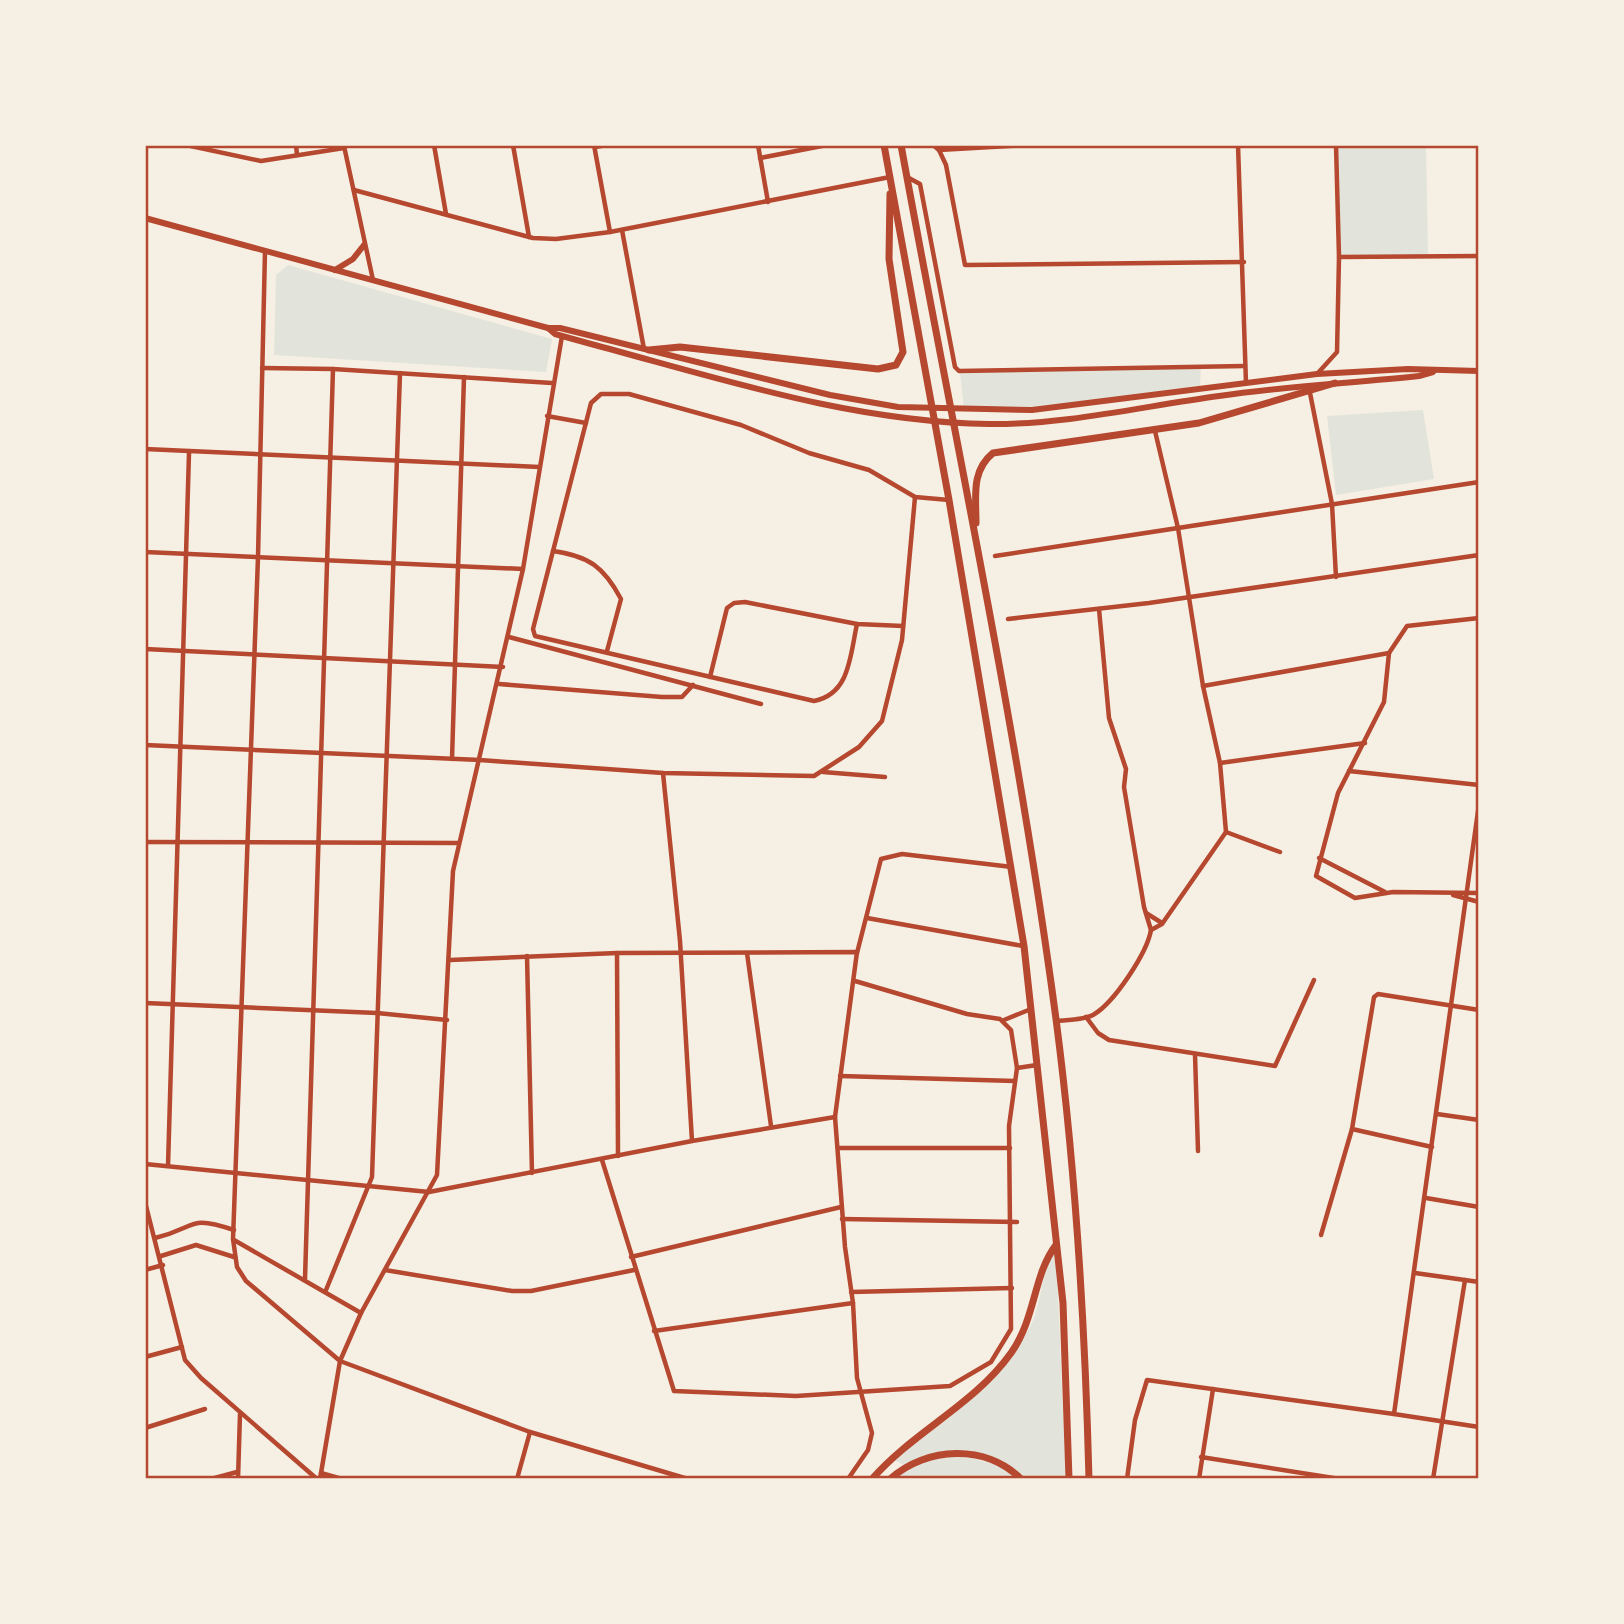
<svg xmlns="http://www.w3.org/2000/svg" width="1624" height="1624" font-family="'Fira Sans Condensed',sans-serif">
<rect width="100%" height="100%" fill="#f6efe4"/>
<g fill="#e2e4dc">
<path d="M1336 145H1426L1428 255 1339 257Z"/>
<path d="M288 265 552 339 546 372 274 355 276 275Z"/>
<path d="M1201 367 1200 386 1033 409 964 410 960 372Z"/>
<path d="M1423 410 1434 479 1336 495 1327 416Z"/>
<path d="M1056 1249 1066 1479H1024C981 1443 955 1446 906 1466L894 1460C946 1420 1000 1384 1031 1325 1043 1300 1040 1272 1056 1249Z"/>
<path d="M964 1456 1001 1466 1017 1479H894C915 1462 938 1457 964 1456Z"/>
</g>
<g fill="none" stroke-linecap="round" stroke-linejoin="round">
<g stroke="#b5482f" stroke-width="4.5">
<path d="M186 145 261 161 344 148"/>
<path d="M296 145 297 155"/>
<path d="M434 145 446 214"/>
<path d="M513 145 529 237"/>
<path d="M594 145 610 232"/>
<path d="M758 145 768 202"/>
<path d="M933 145 939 150 946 165 965 265 1244 262"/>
<path d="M1238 145 1246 383"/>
<path d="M344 146 373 280"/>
<path d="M595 147 607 145"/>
<path d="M939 150 1028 145"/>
<path d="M760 158 827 145"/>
<path d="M907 177 920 184 955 367 959 371 1245 366"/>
<path d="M354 190 533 238 556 239 610 232 890 177"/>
<path d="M622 230 644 349"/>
<path d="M265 251 258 557 233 1239 237 1267 246 1281 340 1361 320 1479"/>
<path d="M1339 257 1479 256"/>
<path d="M562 336 523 569 453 871 437 1175 361 1313 340 1361 530 1432 688 1479"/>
<path d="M262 368 333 369 552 383"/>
<path d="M1317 374 1337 352 1339 257 1336 145"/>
<path d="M1310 393 1332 504 1336 577"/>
<path d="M547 416 586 423"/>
<path d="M145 449 539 467"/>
<path d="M553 551C589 556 604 567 621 599L607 651"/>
<path d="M145 552 523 569"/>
<path d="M995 556 1479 482"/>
<path d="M1008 619 1149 603 1479 555"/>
<path d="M857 624C850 656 850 694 814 701L535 636 533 629 591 403 601 394H629L741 425 809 453 869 470 915 497 949 500"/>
<path d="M509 637 761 704"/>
<path d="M145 649 503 667"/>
<path d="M1389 653 1384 702 1338 793 1316 876 1355 898 1393 892 1479 893"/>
<path d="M710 677 727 608 734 603 745 602 857 624 903 626"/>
<path d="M499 684 662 697H682L693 685"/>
<path d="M1203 686 1389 653 1407 626 1479 618"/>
<path d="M145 745 480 760 663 773 814 776 859 747 882 721 902 640 915 497"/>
<path d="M452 759 464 377"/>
<path d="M1220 763 1365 743"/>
<path d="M1349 771 1479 785"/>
<path d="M823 772 885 777"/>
<path d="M663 773 680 941 692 1141"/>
<path d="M1479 804 1394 1414 1479 1427"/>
<path d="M1226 832 1280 852"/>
<path d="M145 842 458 843"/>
<path d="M1319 858 1385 892"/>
<path d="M1453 895 1479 902"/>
<path d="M1146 913 1162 923"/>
<path d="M867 918 1023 946"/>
<path d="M1151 930 1162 924 1226 832 1220 763 1203 686 1178 528 1155 431"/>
<path d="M617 953 618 1156"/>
<path d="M747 953 771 1126"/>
<path d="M857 953 881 859 902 854 1012 867"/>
<path d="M527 956 532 1173"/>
<path d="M450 960 617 953 857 952 835 1117 845 1247 853 1303 857 1378 872 1433 868 1450 848 1479"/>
<path d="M145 1003 377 1013 447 1020"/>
<path d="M1086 1017 1098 1033 1109 1040 1275 1066 1314 980"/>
<path d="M1004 1020 1031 1009"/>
<path d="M1056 1021C1067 1020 1084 1020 1093 1015 1114 1003 1147 953 1151 930L1144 907 1124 787 1126 769 1109 718 1099 609"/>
<path d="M1195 1054 1198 1151"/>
<path d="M1017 1068 1037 1065"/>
<path d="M840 1076 1015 1081"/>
<path d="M1437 1114 1479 1120"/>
<path d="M1432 1147 1352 1129 1374 997 1378 994 1479 1010"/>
<path d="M838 1148H1010"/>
<path d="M602 1160 674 1391 796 1396 950 1386 991 1362 1011 1329 1009 1126 1017 1068 1011 1030 1000 1019 967 1014 855 981"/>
<path d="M145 1164 429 1192 692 1141 835 1117"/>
<path d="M168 1166 189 453"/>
<path d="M1426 1198 1479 1207"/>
<path d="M145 1202 185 1360 201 1378 317 1479"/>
<path d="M842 1219 1017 1222"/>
<path d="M1321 1235 1352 1129"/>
<path d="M155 1238C198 1228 186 1214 234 1230"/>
<path d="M234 1240 361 1313"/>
<path d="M161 1256 196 1245 234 1257"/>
<path d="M631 1257 841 1207"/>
<path d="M145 1270 163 1265"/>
<path d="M385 1270 512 1291H531L634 1270"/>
<path d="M1415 1273 1479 1282"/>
<path d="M305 1279 333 369"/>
<path d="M326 1290 372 1177 400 373"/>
<path d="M851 1292 1012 1288"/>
<path d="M654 1331 853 1303"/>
<path d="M145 1357 182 1347"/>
<path d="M145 1428 205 1409"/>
<path d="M1201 1457 1340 1479"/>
<path d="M321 1473 342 1479"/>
<path d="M211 1479 237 1472"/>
<path d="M238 1479 240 1414"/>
<path d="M517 1479 530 1432"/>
<path d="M1127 1479 1135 1420 1147 1380 1394 1414"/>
<path d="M1199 1479 1213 1389"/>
<path d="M1433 1479 1465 1280"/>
</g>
<g stroke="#b5482f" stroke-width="6">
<path d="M145 218 548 328H560L830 395 898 407 1032 410 1317 374 1408 369 1479 371"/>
<path d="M335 270 353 259 364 245"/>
<path d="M548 328 555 334 591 344C722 379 852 422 989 424 1065 425 1144 406 1219 396 1286 386 1353 383 1419 376L1433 372"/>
</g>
<g stroke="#b5482f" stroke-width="7">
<path d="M884 145 949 500 1024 946 1063 1303 1069 1479"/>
<path d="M901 145C954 436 1017 726 1056 1019 1076 1172 1085 1325 1089 1479"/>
<path d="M649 350 680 347 878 369 896 365 903 352 889 259 890 194"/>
<path d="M976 523C976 496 971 471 993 453L1199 423 1335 383"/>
<path d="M872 1479C914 1431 974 1405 1011 1353 1036 1318 1033 1275 1056 1245"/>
<path d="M890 1479C927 1446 986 1444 1021 1479"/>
</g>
</g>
<rect width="1624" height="1624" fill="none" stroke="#f6efe4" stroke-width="294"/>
<rect x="147" y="147" width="1330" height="1330" fill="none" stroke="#b5482f" stroke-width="2.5"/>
</svg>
